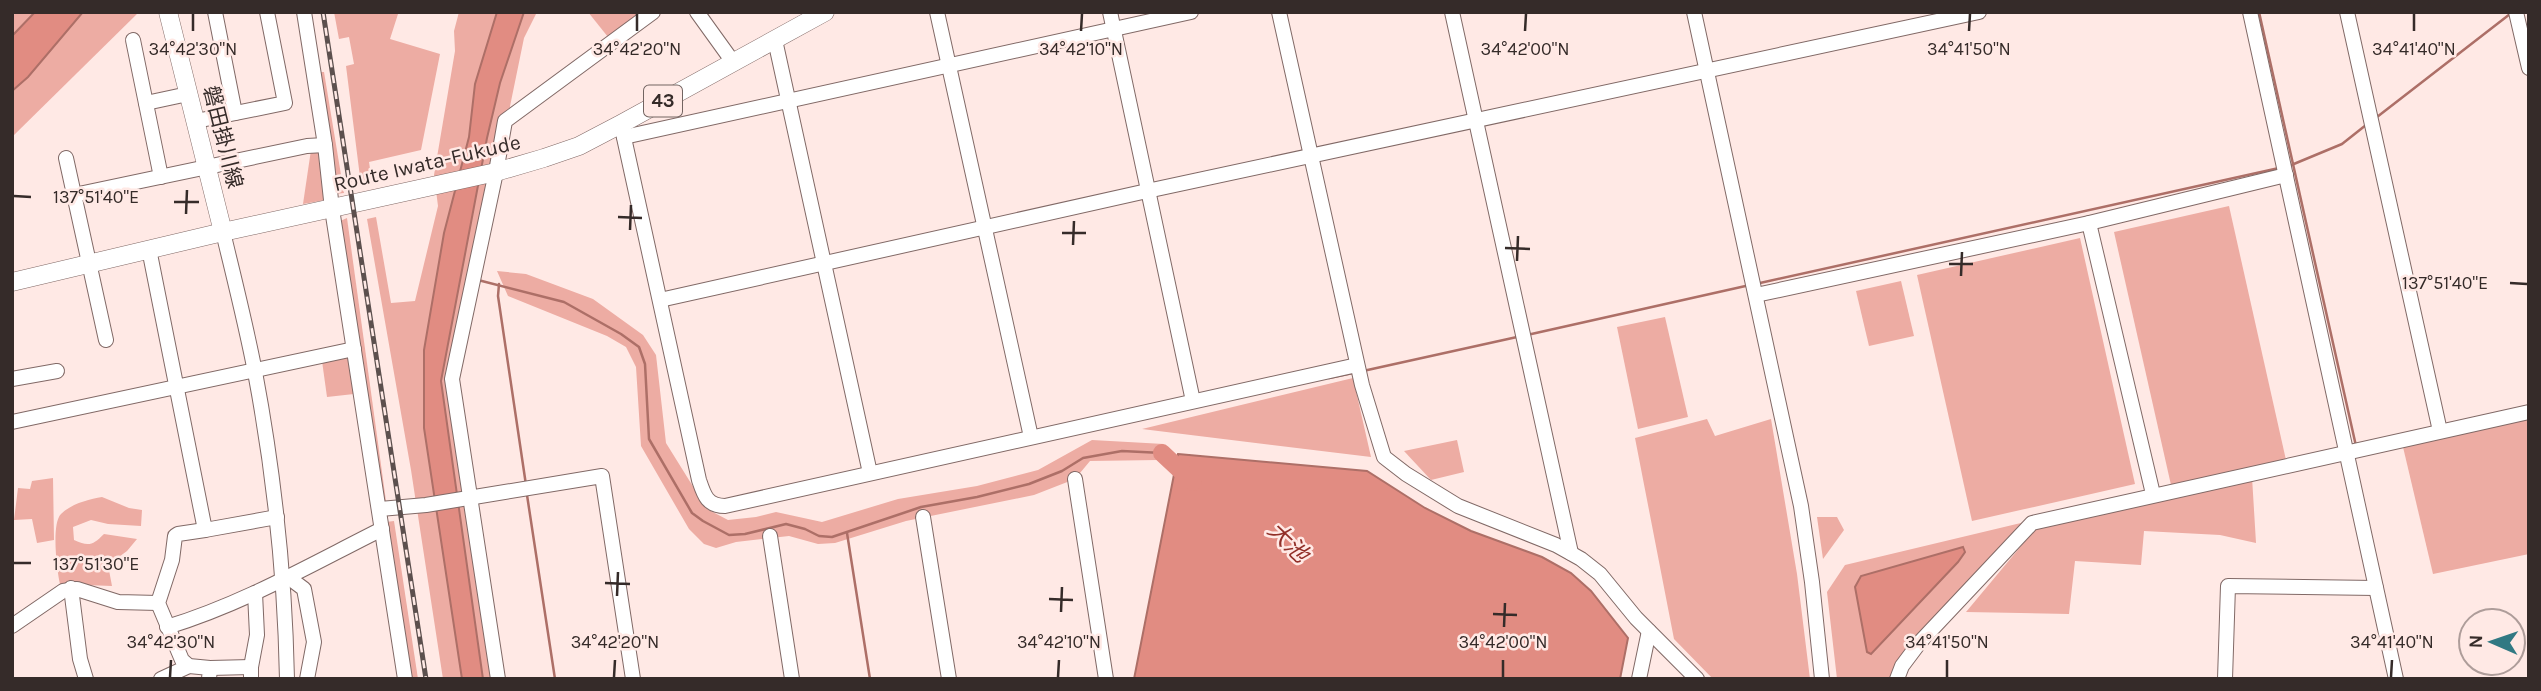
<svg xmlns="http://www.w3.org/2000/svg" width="2541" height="691" font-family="Karla,'Noto Sans JP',sans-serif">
<rect width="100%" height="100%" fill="#ffe9e5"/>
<g fill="#edaca3">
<path d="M17 12H139L12 137V16Z"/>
<path d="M334 12H393L398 14 390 39 440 54 421 150 369 162 372 182 361 185 346 66 354 64 349 37 339 39Z"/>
<path d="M459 12H537L524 38 453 384 498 679H443L411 470 367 219 376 217 391 303 415 301 438 206 434 175 455 51 454 31Z"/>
<path d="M588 12H650L612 42Z"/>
<path d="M314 72H324L344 193 335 194Z"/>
<path d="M311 150H322L331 199 303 204Z"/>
<path d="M2229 206 2286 460 2171 485 2114 232Z"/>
<path d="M347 218 386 501 378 499 338 222Z"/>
<path d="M2080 238 2135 484 1972 521 1917 275Z"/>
<path d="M497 271 526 274 593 299 643 335 656 355 666 443 707 509 728 520 756 517 776 512 822 522 898 499 977 486 1038 470 1092 440 1164 444 1158 460 1090 461 1075 479 1034 495 906 521 835 543 818 544 789 536 736 542 716 548 704 544 689 529 641 446 636 367 626 347 607 336 508 296Z"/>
<path d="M1901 281 1914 336 1869 346 1856 291Z"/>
<path d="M1665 317 1688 417 1638 429 1617 327Z"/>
<path d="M350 356 354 394 327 397 322 361Z"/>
<path d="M1353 378 1371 457 1142 429Z"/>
<path d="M2529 417V554L2433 574 2403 447Z"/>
<path d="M1707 419 1715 436 1771 419 1797 574 1810 679H1713L1674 639 1635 438Z"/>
<path d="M1457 440 1464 472 1431 480 1404 451Z"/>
<path d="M2252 477 2256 543 2220 535 2144 531 2141 565 2075 561 2069 614 1966 612 2037 527Z"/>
<path d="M53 478 54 540 37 543 32 519 14 520 18 488 30 489 32 481Z"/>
<path d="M102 497 129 508 142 510 141 526 108 524 91 520 73 527 74 540C89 547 93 545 104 534L137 539 127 551 108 565 112 586 60 584C57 571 51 524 61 514 71 504 89 499 102 497Z"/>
<path d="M1817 517H1837L1844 530 1823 559Z"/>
<path d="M394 521 418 679H409L386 522Z"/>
<path d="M2025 522 1895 666 1890 679H1837L1827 592 1845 565Z"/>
</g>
<g fill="#e18c82" stroke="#ad6f67" stroke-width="2">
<path d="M35 12H83L28 77 12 91V36Z"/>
<path d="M497 12H524L500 83 487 138 441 381 483 679H462L424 428V350L444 233 469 137 475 84Z"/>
<path d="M1178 454 1367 471 1425 508 1471 531 1542 557 1571 573 1591 591 1628 638 1620 679H1134Z"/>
<path d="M1963 547 1965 552 1958 562 1871 654 1867 652 1855 587 1861 576Z"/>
</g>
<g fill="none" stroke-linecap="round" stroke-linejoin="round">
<g stroke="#ad6f67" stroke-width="2.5">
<path d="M2259 12 2356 446"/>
<path d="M2377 117 2510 14"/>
<path d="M2289 166 2342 144 2366 125"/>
<path d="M478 280 564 302 621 334 639 347 645 364 649 439 692 513 703 521 729 535 745 534 786 524 805 529 819 536 832 537 921 507 977 497 1029 484 1062 471 1083 458 1122 451 1162 453"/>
<path d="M1760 283 2279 168"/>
<path d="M499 284 498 296 526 485"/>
<path d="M1527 335 1750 285"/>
<path d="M1363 371 1517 337"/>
<path d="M1329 378 1353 373"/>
<path d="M527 495 555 679"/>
<path d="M847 533 870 679"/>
</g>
<path stroke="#e18c82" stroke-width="18" d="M1162 453 1193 482"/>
<g stroke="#816966" stroke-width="16">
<g id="minor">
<path d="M215 12 235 113"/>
<path d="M304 12 325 145 332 209 405 679"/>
<path d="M697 12 733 62"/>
<path d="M937 12 1031 437"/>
<path d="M1110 12 1193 401"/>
<path d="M1279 12 1362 385 1384 457 1406 474 1458 506 1556 545 1581 559 1600 574 1636 618 1697 679"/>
<path d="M1452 12 1571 553"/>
<path d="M1694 12 1801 506 1812 582 1822 679"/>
<path d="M2250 12 2396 679"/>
<path d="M2347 12 2440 431"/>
<path d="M2516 12 2529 68"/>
<path d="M133 40 161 177"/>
<path d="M775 40 870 473"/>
<path d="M146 103 188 94"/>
<path d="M196 121 285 103 267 12"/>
<path d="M621 124 699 480C704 495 707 506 725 506L1357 365"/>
<path d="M624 137 1191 12"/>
<path d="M66 158 106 340"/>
<path d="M74 195 307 146 325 145"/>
<path d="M2089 223 2153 494"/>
<path d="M223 232C234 278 246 325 255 372 274 473 285 576 287 679"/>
<path d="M149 249 205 530 277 517"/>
<path d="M1756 295 2089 223 2286 175"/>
<path d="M660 300 1147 191 1979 12"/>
<path d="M12 379 57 371"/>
<path d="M12 422 354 349"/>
<path d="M1075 479 1106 679"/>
<path d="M380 509 426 505 602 476 633 679"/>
<path d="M923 517 949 679"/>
<path d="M205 530 178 534 175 536 172 560 158 603 182 660 189 666 210 668 209 679"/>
<path d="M770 536 792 679"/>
<path d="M288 577 304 589 314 642 307 679"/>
<path d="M71 588 80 659 86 679"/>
<path d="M12 626 63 591 77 589 118 602 158 603"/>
<path d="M167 627C243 604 312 564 382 529"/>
<path d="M210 668 251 667"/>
<path d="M161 679 189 666"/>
<path d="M251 679V667L257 635 255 593"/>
<path d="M498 679 452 379 496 172 505 121 653 12"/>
<path d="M1639 679 1649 631"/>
<path d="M1897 679 1902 666 1920 642 2032 523 2529 412"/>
<path d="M2225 679 2228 586 2376 588"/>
</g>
</g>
<g stroke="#816966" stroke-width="19">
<g id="major">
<path d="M168 12 223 232"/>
<path d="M12 282 223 232 496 172 544 158 579 146 621 124 825 12"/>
</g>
</g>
<use href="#minor" stroke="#fff" stroke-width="14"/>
<use href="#major" stroke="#fff" stroke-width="18"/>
<g stroke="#5c504e" stroke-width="5">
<path id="rail" d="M323 12 426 679"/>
</g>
<use href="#rail" stroke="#ffe9e5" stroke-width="2.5" stroke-dasharray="8" stroke-linecap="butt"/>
</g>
<path fill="none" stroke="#352b29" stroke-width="2.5" d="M193 31V14M637 31V14M1081 31 1082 14M1525 31 1526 14M1969 31 1970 14M2414 31V14M14 196 31 197M174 202H199M186 214 187 190M618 217 642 218M630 230 631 205M1062 233H1086M1073 245 1074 221M1505 248 1530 249M1517 261 1518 236M1949 264H1973M1961 276 1962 252M2510 283 2527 284M14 563H31M605 583 630 584M617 596 618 572M1049 599 1073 600M1061 612 1062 587M1493 614 1517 615M1504 627 1505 603M170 677 171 660M614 677 615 660M1058 677 1059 660M1503 677V660M1947 677V660M2391 677 2392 660"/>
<g text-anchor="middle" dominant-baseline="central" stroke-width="5" stroke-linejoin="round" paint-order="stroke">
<rect fill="#ffe9e5" stroke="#726461" stroke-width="2" x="644" y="85.5" width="38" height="31" rx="5"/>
<g font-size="19" font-weight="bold" fill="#352b29">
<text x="663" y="101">43</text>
</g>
<g font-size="21" fill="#352b29" stroke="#ffe9e5">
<text transform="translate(223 137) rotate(76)">磐田掛川線</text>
<text transform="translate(427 163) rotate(-13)">Route Iwata-Fukude</text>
</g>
<g font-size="23" font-style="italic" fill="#922f28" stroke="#ffe9e5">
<text transform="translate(1288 542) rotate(44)">大池</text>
</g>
</g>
<g font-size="18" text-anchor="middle" fill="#352b29" stroke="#ffe9e5" stroke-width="5" stroke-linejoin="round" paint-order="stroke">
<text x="193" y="55">34°42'30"N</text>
<text x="637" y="55">34°42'20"N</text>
<text x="1081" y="55">34°42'10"N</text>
<text x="1525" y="55">34°42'00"N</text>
<text x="1969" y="55">34°41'50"N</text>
<text x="2414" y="55">34°41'40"N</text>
<text x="96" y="203">137°51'40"E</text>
<text x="2445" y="289">137°51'40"E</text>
<text x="96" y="570">137°51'30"E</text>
<text x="171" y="648">34°42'30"N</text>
<text x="615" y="648">34°42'20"N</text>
<text x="1059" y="648">34°42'10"N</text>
<text x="1503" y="648">34°42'00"N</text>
<text x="1947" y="648">34°41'50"N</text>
<text x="2392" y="648">34°41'40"N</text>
</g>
<rect width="2541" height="691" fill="none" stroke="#352b29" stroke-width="28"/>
<g transform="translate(2492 642) rotate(272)"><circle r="33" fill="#ffe9e5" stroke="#ae9d9a" stroke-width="2"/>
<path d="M0-5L12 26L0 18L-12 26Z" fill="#317983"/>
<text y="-10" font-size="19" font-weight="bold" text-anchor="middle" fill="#352b29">N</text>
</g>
</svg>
